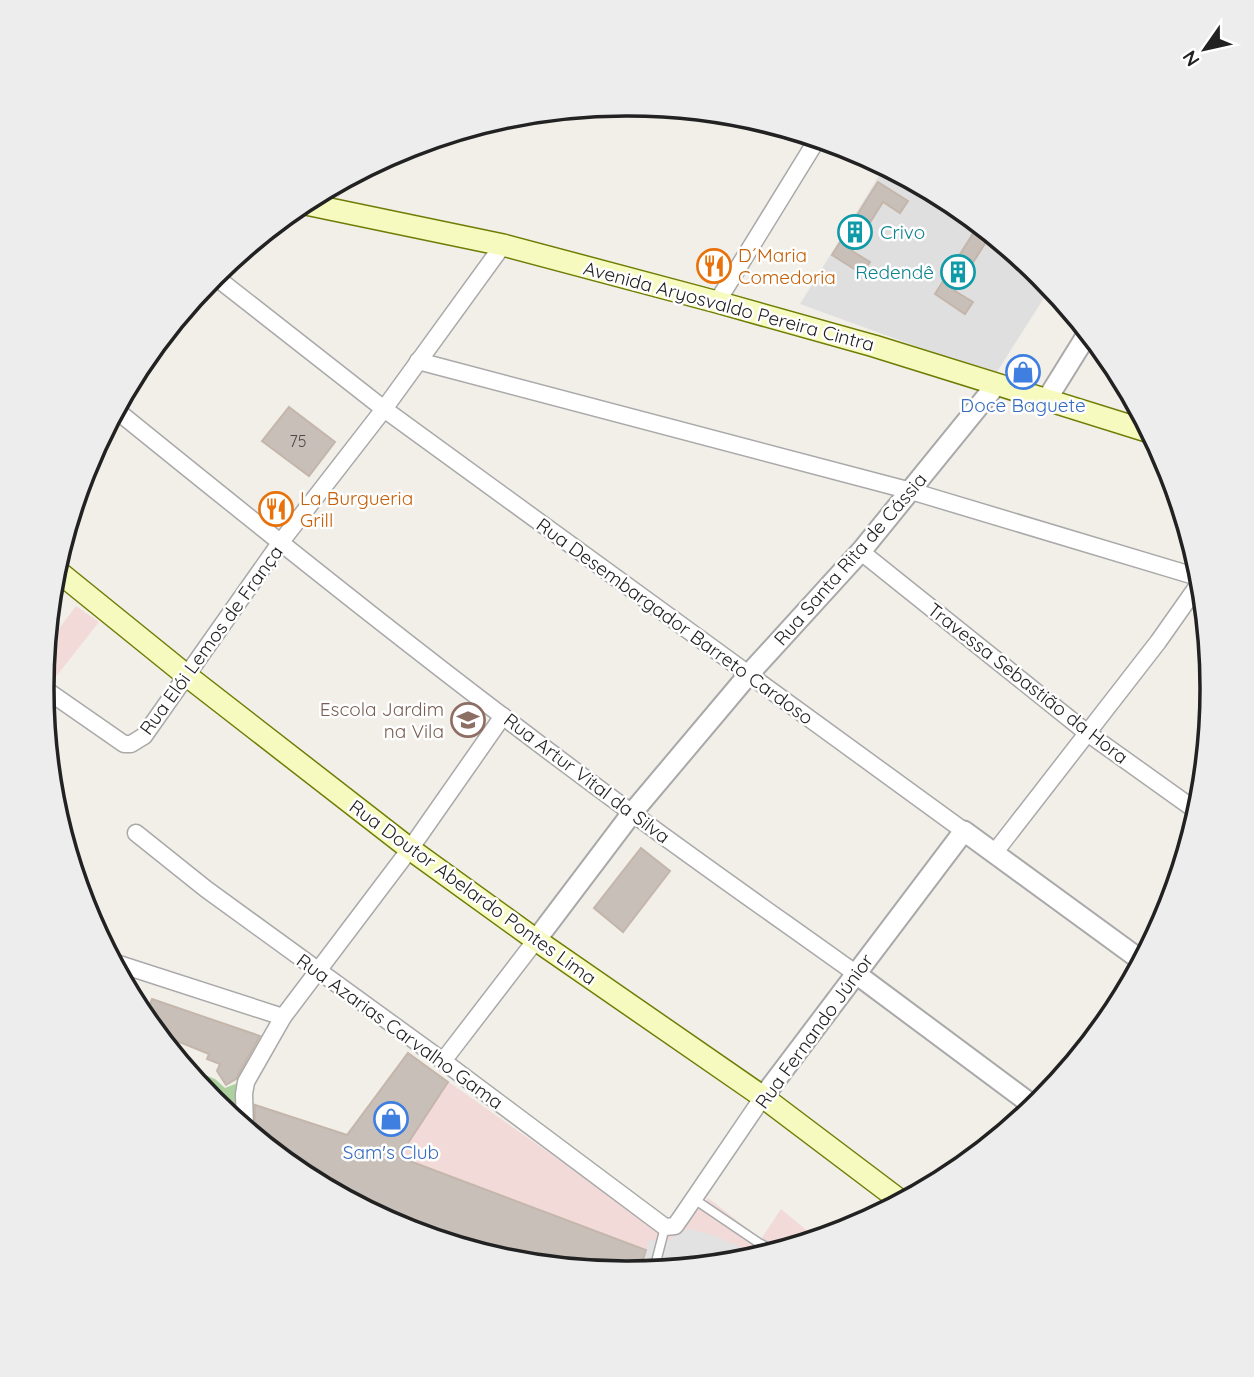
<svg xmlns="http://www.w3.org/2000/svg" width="1254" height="1377" font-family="Quicksand,sans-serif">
<rect width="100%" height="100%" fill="#f2efe9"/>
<path fill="#e0dfdf" d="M885 166 952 202 1041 275 1051 287 995 375 800 304Z"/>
<g fill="#f2dad9">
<path d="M76 606 99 622 51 683 43 677 46 646Z"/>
<path d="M408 1053 641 1218 682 1229 708 1198 761 1239 781 1209 817 1239 741 1262 627 1273 512 1262 403 1229 302 1175 261 1141 251 1104 347 1135Z"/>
</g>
<path fill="#add19e" d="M185 1067 215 1079 225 1088 240 1082 241 1125 213 1102Z"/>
<path fill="#e2e2e2" d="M690 1229 713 1235 760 1256 741 1262 639 1272 649 1240 668 1241 681 1232Z"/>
<g fill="#c7bfb8" stroke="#c4b6ab" stroke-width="2">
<path d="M878 182 908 201 900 213 883 202 852 251 870 262 862 274 832 255Z"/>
<path d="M979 224 991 234 955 291 973 302 965 314 935 294Z"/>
<path d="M289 407 335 442 309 476 262 441Z"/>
<path d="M641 848 670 871 623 932 594 908Z"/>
<path d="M152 999 260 1036 236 1079 226 1085 217 1071 220 1064 207 1059 209 1054 177 1041 176 1045 163 1040 166 1032 152 1028 145 1018Z"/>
<path d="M408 1053 448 1082 399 1157 646 1250 639 1272 627 1273 512 1262 403 1229 302 1175 261 1141 255 1120V1105L347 1135Z"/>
</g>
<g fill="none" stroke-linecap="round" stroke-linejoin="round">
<g stroke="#a9a9a9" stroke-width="11">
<g id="service">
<path d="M694 1199 759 1243 776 1252"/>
<path d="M656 1262 665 1227"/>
</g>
</g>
<g stroke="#a9a9a9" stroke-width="19">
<g id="minor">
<path d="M213 275 384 409 964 831"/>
<path d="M717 302 818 138"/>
<path d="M418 361 911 491 1201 578"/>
<path d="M116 410C285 547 456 684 632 813 705 867 781 920 855 973"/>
<path d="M860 551 1086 732 1198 812"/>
<path d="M42 687 124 744H131L144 736 280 543 384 409 503 245"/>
<path d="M136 833 206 889 443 1061 665 1227 675 1226 682 1216 763 1097"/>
<path d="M995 852 1158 642 1201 581"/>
<path d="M113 962 283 1017"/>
<path d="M443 1061 536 940"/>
<path d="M245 1128 244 1094 246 1082 283 1017 410 849 503 716"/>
</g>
</g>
<g stroke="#a9a9a9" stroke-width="23">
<g id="tertiary">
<path d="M1047 399 1088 333"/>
<path d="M536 940 632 813 749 674 862 550 996 385"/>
<path d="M855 973 1035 1107"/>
<path d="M763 1097 964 831 1142 961"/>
</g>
</g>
<g stroke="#707d05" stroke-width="24">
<g id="secondary">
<path d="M301 203 503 245 717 302 874 346 1150 432"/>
<path d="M55 569 186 675 410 849 536 940 763 1097 902 1202"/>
</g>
</g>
<use href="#service" stroke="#fff" stroke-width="8"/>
<use href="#minor" stroke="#fff" stroke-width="16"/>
<use href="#tertiary" stroke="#fff" stroke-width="19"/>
<use href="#secondary" stroke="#f7fabf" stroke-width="21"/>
</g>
<defs>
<g id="building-ring" transform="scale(1.75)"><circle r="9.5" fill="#fff" stroke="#0f9aa8" stroke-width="1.5"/><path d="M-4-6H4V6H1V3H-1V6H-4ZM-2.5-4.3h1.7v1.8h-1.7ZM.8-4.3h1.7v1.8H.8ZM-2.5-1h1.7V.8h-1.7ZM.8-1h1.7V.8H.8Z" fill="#0f9aa8"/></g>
<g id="restaurant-ring" transform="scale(1.75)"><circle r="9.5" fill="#fff" stroke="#e8710a" stroke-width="1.5"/><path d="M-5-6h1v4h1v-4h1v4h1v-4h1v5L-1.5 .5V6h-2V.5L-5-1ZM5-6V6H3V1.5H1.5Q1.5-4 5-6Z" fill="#e8710a"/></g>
<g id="shop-ring" transform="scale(1.75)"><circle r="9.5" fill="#fff" stroke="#3f7fe0" stroke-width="1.5"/><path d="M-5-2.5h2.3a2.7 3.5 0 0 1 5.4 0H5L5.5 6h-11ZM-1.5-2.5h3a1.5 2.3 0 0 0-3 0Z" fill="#3f7fe0"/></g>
<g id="school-ring" transform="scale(1.75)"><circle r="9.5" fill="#fff" stroke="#8d6e63" stroke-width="1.5"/><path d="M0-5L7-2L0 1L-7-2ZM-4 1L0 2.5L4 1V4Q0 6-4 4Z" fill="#8d6e63"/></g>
</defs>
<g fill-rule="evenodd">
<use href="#building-ring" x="855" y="232"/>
<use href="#restaurant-ring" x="714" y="266"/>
<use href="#building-ring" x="958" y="272"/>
<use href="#shop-ring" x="1023" y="372"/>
<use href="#restaurant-ring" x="276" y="509"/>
<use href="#school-ring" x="468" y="720"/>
<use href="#shop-ring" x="391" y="1119"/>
</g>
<g text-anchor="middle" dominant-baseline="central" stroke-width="5" stroke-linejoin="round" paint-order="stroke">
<g font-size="16" fill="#4b4948">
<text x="298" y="441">75</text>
</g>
<g font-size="19" fill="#0d838f" stroke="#fff" text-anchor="start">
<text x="880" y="232">Crivo</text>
<text x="934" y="272" text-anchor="end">Redendê</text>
</g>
<g font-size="19" fill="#c56008" stroke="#fff" text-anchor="start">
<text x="738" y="255">D´Maria<tspan x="738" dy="22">Comedoria</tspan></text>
<text x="300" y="498">La Burgueria<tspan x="300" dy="22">Grill</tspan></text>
</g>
<g font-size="19" fill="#222" stroke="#fff">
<text transform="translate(729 306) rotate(15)">Avenida Aryosvaldo Pereira Cintra</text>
<text transform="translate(850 559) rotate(-49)">Rua Santa Rita de Cássia</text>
<text transform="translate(675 621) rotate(36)">Rua Desembargador Barreto Cardoso</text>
<text transform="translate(211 640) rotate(-54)">Rua Elói Lemos de França</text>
<text transform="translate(1028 683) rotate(38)">Travessa Sebastião da Hora</text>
<text transform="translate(587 778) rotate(37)">Rua Artur Vital da Silva</text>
<text transform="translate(473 892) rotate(36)">Rua Doutor Abelardo Pontes Lima</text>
<text transform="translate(400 1031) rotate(36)">Rua Azarias Carvalho Gama</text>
<text transform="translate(814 1031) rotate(-54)">Rua Fernando Júnior</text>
</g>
<g font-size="19" fill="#366cbe" stroke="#fff">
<text x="1023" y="405">Doce Baguete</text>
<text x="391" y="1152">Sam's Club</text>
</g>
<g font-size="19" fill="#785e54" stroke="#fff" text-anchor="end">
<text x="444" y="709">Escola Jardim<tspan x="444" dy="22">na Vila</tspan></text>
</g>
</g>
<path d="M0 0H1254V1377H0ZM626 116H628A572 572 0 0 1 1200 688V689A572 572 0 0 1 628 1261H626A572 572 0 0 1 54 689V688A572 572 0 0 1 626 116Z" fill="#ededed" fill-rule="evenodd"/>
<path fill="none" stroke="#222" stroke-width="3.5" d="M626 116H628A572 572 0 0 1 1200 688V689A572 572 0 0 1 628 1261H626A572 572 0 0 1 54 689V688A572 572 0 0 1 626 116Z"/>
<g transform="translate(1205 49) rotate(236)" stroke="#ffffff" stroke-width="5" paint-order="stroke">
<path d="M0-5L12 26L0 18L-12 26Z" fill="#222222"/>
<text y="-10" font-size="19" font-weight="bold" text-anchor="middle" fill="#222222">N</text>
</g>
</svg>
